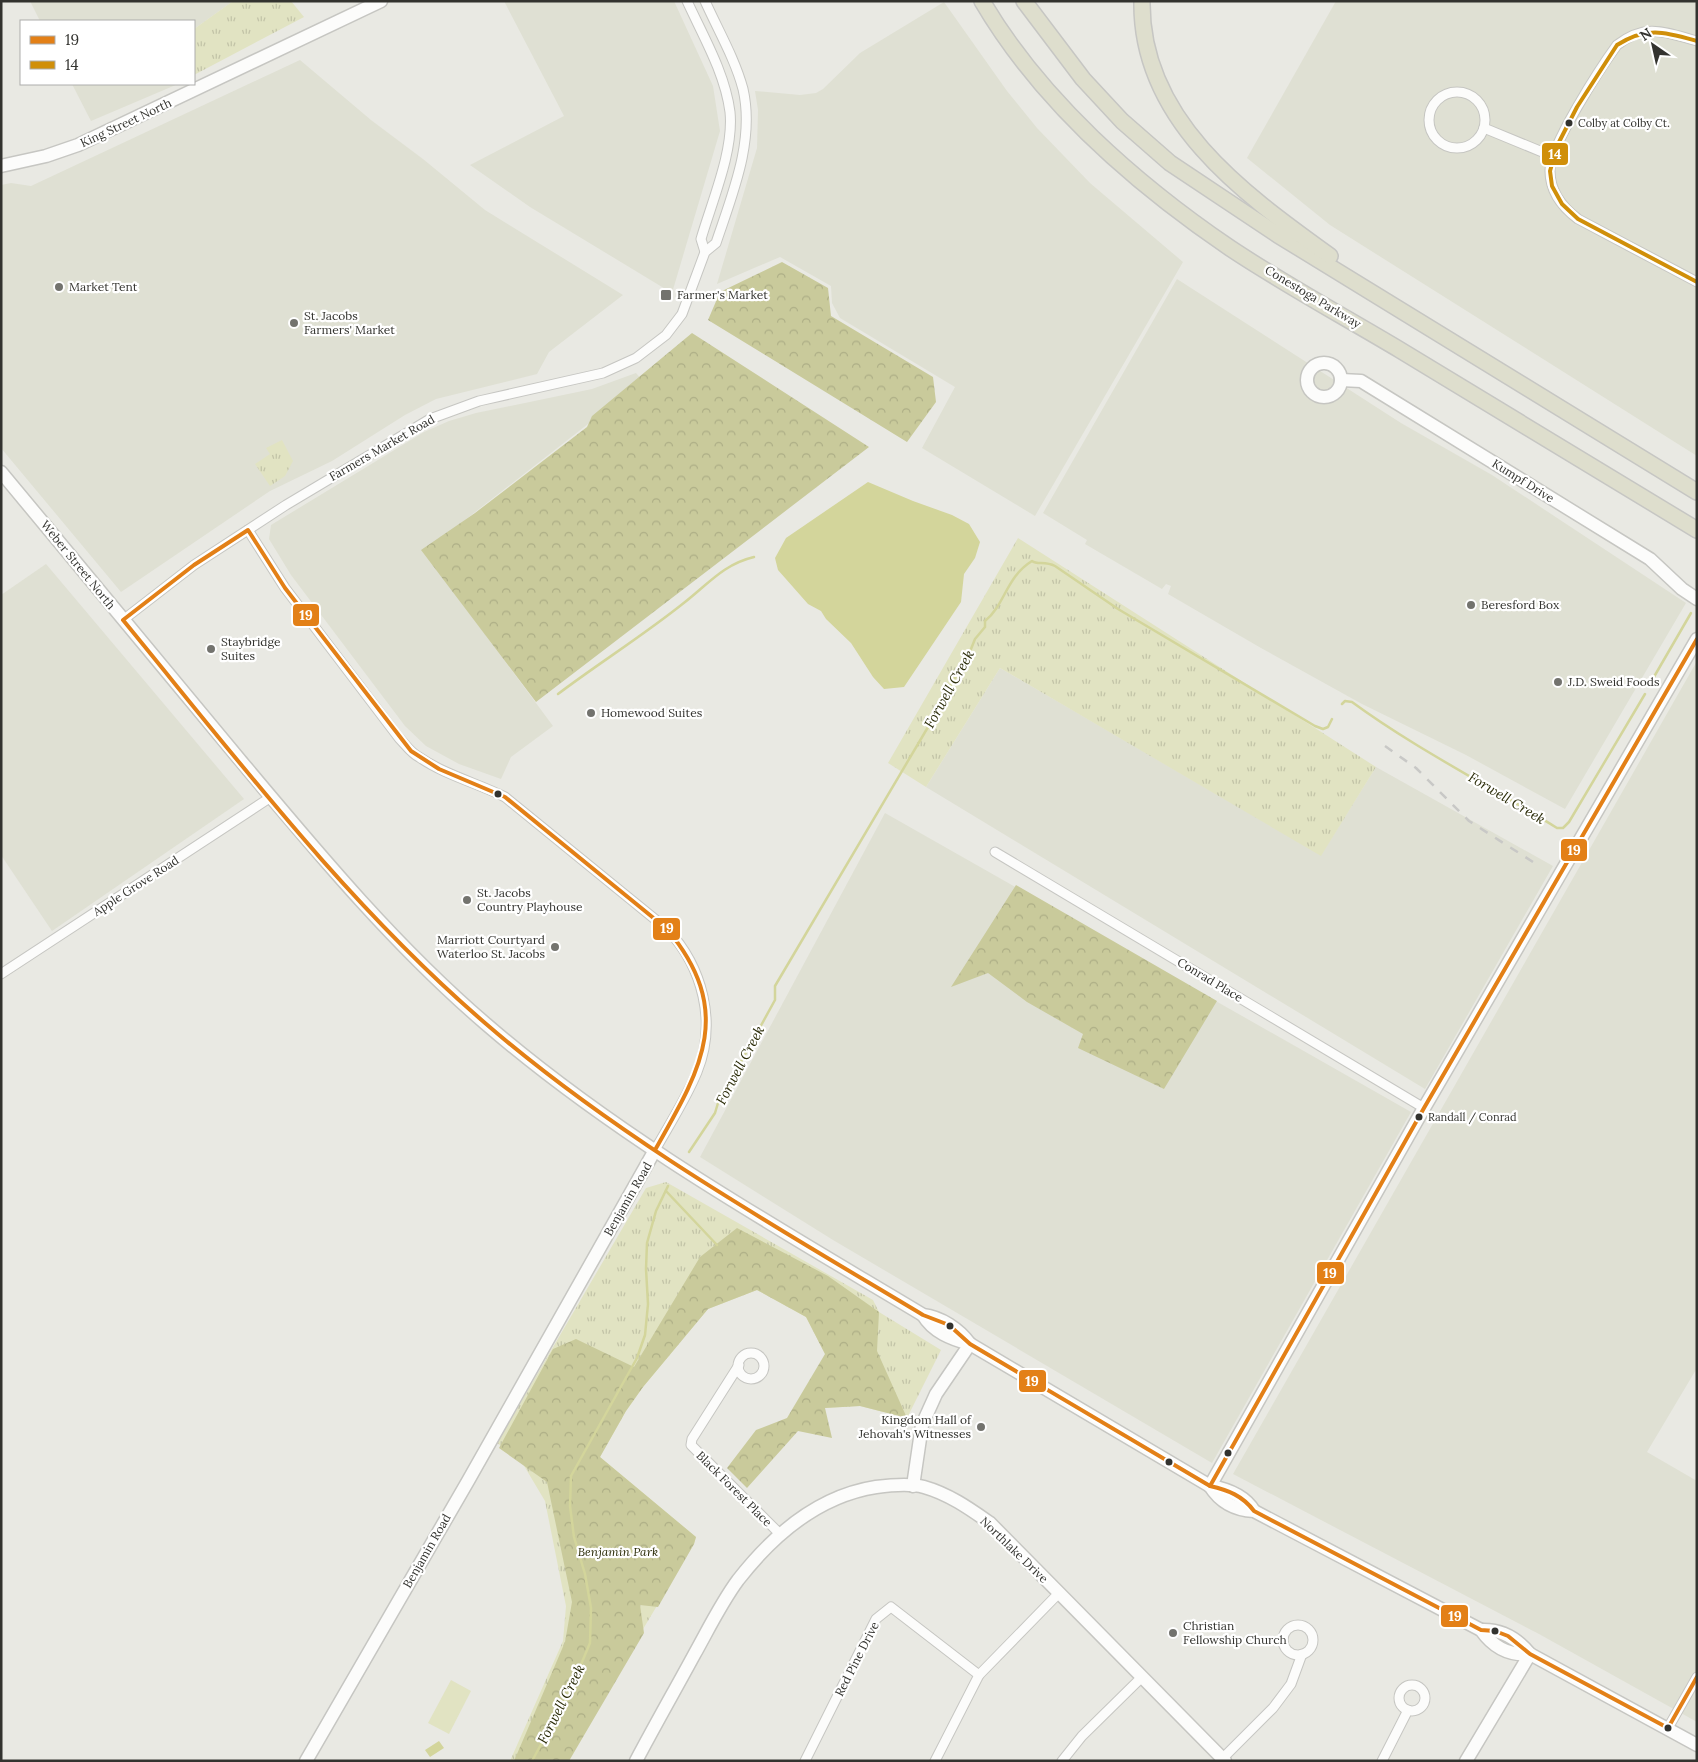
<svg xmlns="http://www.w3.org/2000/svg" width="1698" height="1762" font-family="Lora,serif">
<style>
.built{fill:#dfe0d3}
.grass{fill:url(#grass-tufts)}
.forest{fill:url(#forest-crowns)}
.pitch{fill:#e1e3c2}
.water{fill:#d3d59b}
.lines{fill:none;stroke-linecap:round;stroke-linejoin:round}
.stream{stroke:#d3d59b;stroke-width:2.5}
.street-casing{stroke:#c6c6c2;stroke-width:11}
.secondary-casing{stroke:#c6c6c2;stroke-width:15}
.highway-casing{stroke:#c6c6c3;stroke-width:18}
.street{stroke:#fcfcfb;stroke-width:9}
.secondary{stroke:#fcfcfb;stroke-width:12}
.highway{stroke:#dedecd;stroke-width:15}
.rail{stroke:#c8c8c6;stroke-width:2.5;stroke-dasharray:9 9;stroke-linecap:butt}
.bus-1-casing{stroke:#fff;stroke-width:8}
.bus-2-casing{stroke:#fff;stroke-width:8}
.bus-1{stroke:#e38017;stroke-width:4}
.bus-2{stroke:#d08f09;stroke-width:4}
.bus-dot{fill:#33332f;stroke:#fff;stroke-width:2}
.poi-dot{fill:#73736e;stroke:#fff;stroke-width:2}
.labels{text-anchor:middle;stroke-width:4.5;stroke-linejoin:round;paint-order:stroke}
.bus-label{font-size:11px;fill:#33332f;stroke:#fff;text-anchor:start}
.street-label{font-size:12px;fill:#33332f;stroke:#fff}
.poi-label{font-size:12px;fill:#33332f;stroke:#fff;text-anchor:start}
.park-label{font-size:12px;font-style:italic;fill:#2c2d09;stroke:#fff}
.water-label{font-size:14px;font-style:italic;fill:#2b2c08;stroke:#fff}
.line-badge{stroke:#fff;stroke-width:2}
.badge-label{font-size:14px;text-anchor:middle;font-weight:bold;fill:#fff}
</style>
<defs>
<pattern id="grass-tufts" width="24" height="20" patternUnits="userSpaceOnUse" patternTransform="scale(1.25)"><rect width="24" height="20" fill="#e1e3c2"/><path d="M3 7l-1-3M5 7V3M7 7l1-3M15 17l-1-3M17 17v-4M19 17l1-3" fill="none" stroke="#c2c3a7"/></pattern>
<pattern id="forest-crowns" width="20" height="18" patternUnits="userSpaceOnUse" patternTransform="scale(1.25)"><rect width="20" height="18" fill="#c9ca9b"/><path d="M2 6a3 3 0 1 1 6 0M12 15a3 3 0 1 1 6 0" fill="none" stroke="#adae86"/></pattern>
</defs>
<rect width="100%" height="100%" fill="#e9e9e3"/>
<!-- built -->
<g class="built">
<path d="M30 1H233L194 29V21H40Z"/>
<path d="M504 1H674L713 86 720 131 672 293 530 207 470 165 564 116Z"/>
<path d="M1336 1H1697V456L1330 225 1247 158Z"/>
<path d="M944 2 1007 91 1037 128 1090 183 1183 262 1035 516 922 448 955 387 840 318 832 303 831 286 780 257 717 284 757 148 758 110 755 91 800 95 816 93 823 89 860 53Z"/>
<path d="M300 60 371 120 423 159 485 210 623 295 549 352 537 374 436 399 405 415 332 461 270 491 121 592 1 448V185L11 183 31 186Z"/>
<path d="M72 84H178L91 121Z"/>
<path d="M1177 279 1401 423 1492 475 1686 603 1565 809 1466 755 1362 704 1261 648 1168 594 1171 586 1166 584 1162 589 1085 544 1087 540 1043 513Z"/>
<path d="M636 373 643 381 424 552 553 726 511 757 501 779 459 764 426 746 405 726 291 575 269 539 271 525 424 432 449 421 476 413 592 389Z"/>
<path d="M46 564 244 799 52 931 1 855V595Z"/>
<path d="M1697 661V1368L1647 1452 1697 1481V1722L1539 1634 1233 1474Z"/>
<path d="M1000 668 1321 855 1376 767 1553 866 1425 1089 926 787Z"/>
<path d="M885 813 1411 1112 1212 1463 833 1240 700 1157Z"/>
</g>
<!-- grass -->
<g class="grass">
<path d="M233 1H291L304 17 194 75V29Z"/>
<path d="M282 440 293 461 285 476 270 486 255 464 270 454 266 448Z"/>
<path d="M1018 538 1376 767 1321 856 1000 668 926 787 888 763Z"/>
<path d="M666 1182 873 1300 879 1312 941 1350 907 1418 860 1406 825 1408V1354L806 1317 757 1290 708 1309 643 1387 626 1411 600 1457 696 1537 694 1544 564 1761H510L563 1641 566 1606 545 1501 520 1459 497 1443 646 1188Z"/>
</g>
<!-- forest -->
<g class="forest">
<path d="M782 262 828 288 831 316 933 377 936 402 907 442 708 320 720 292Z"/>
<path d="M692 333 869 447 536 702 421 550 475 513 587 427 592 416Z"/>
<path d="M1016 885 1217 1001 1164 1089 1078 1048 1083 1034 1027 1002 988 973 951 987Z"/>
<path d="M737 1228 828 1276 879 1312 877 1351 907 1418 860 1406 825 1408 832 1438 798 1431 747 1488 727 1468 756 1430 787 1418 825 1354 806 1317 757 1290 708 1309 643 1387 626 1411 600 1457 696 1537 694 1544 658 1607 640 1605 644 1633 569 1761H514L565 1642 572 1602 547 1482 499 1448 553 1349 576 1339 634 1367 700 1257Z"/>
</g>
<!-- pitch -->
<path class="pitch" d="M451 1680 471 1691 449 1734 428 1723Z"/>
<!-- water -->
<g class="water">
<path d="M868 482 913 501 952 515 969 524 980 542 975 558 964 574 961 602 904 687 884 689 873 677 851 643 826 619 821 611 808 604 778 570 775 558 786 538Z"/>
<path d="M439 1741 444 1748 430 1757 425 1750Z"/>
</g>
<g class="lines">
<!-- stream -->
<g class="stream">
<path d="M1651 682 1691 613"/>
<path d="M558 694C599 663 644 635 685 602 708 584 724 564 754 557"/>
<path d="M1342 704 1345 701 1352 702C1416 749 1490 786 1557 828H1563L1569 822 1645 694"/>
<path d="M689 1152 715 1113 721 1093 729 1090 737 1075 735 1069 742 1060 775 1000V986L931 722 942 695 947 693C951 680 962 672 963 659L969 654 975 639 985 627V621C1005 605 1006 577 1032 561 1037 565 1045 561 1055 566L1118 609 1315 726 1323 729 1328 727 1332 719"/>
<path d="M666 1191 717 1245"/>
<path d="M532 1761 569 1693 590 1643 591 1608 585 1574 574 1537 570 1506 571 1476 637 1358 645 1335 648 1304 646 1269 647 1243 656 1211 668 1186"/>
</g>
<defs>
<g id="street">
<path d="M687 1C703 36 725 73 730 112 734 151 712 201 701 239L705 252"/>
<path d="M1697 41C1664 32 1646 23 1617 45 1601 67 1549 147 1550 171 1550 192 1562 207 1578 219L1697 282"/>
<circle cx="1457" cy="120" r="28"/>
<path d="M1484 128 1552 156"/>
<path d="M248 530 285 588 399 738C405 744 411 753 419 757 445 775 477 783 505 797L667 929C703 967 717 1023 697 1072 686 1099 669 1125 655 1150"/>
<path d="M123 620 194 565 286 505 430 419 479 401 603 373 636 358 666 335 682 314 705 252 716 243C732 195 755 141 743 89 735 59 718 30 705 1"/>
<path d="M995 852 1424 1108"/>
<path d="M1 974 271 797"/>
<circle cx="751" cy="1366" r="13"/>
<path d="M739 1365 692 1439 691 1445 781 1535"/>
<circle cx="1298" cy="1640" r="15"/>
<circle cx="1412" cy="1698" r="13"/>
<path d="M1668 1728 1697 1677"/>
<path d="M805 1761 876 1619 891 1607 979 1675"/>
<path d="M935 1761 979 1675 1059 1593"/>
<path d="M1062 1761 1082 1736 1142 1677"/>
<path d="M1220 1761 1273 1708 1291 1684 1302 1654"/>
<path d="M1382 1761 1408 1710"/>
</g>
<g id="secondary">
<path d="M1 166 46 156 78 145 381 1"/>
<circle cx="1324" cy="380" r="17"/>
<path d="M1341 380 1361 381 1650 559 1682 589 1697 599"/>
<path d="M1 472C80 568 160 664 240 760 317 852 394 945 486 1024 618 1138 773 1225 923 1315 941 1317 959 1329 970 1344"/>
<path d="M923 1315C933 1332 951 1339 970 1344L1210 1486C1227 1489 1245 1496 1254 1511"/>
<path d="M913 1486 922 1425 936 1394 970 1344"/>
<path d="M1210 1486 1424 1108 1697 639"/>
<path d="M1210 1486C1220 1502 1235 1510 1254 1511L1481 1630C1493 1647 1509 1656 1530 1654"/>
<path d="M1481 1630C1501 1629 1517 1638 1530 1654L1697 1745"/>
<path d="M306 1761 468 1481 655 1150"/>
<path d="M636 1761C655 1725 675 1690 694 1655 708 1630 721 1603 738 1580 773 1535 818 1496 876 1487 891 1485 909 1483 924 1487 949 1494 970 1509 990 1523L1225 1761"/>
<path d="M1466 1761 1530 1654"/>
</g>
<g id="highway">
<path d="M982 1C1040 100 1136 184 1230 248 1284 284 1343 316 1400 350 1499 409 1598 469 1697 530"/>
<path d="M1024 1 1083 79 1122 121 1170 163 1278 235 1697 492"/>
<path d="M1142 1C1140 120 1244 194 1330 256"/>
</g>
</defs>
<!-- street casing -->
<use href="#street" class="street-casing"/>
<!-- secondary casing -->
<use href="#secondary" class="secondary-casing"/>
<!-- highway casing -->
<use href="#highway" class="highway-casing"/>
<!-- street -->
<use href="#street" class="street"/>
<!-- secondary -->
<use href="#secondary" class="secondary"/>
<!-- highway -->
<use href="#highway" class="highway"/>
<!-- rail -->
<path class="rail" d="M1385 746 1416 768 1469 821 1533 862"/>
<defs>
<g id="bus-1">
<path d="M655 1150C701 1069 736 1012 667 929L505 797 439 769 411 751 285 588 248 530 194 565 123 620C237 759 348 905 485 1023 618 1138 773 1225 923 1315L949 1325 970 1344 1210 1486C1228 1490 1243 1496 1254 1511L1481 1630 1495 1631 1508 1636 1530 1654 1668 1728"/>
<path d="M1210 1486 1424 1108 1697 639"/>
<path d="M1668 1728 1697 1677"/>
</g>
<path id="bus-2" d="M1697 41C1665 32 1647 26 1617 45L1577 107 1558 144 1550 171 1552 186 1562 204 1578 219 1697 282"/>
</defs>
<!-- bus-1 casing -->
<use href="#bus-1" class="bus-1-casing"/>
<!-- bus-2 casing -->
<use href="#bus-2" class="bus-2-casing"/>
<!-- bus-1 -->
<use href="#bus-1" class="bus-1"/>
<!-- bus-2 -->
<use href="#bus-2" class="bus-2"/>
</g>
<!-- markers -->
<g class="bus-dot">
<circle cx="1569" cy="123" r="4.5"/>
<circle cx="498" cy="794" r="4.5"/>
<circle cx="1419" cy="1117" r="4.5"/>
<circle cx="950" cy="1326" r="4.5"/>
<circle cx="1228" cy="1453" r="4.5"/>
<circle cx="1169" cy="1462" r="4.5"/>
<circle cx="1495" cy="1631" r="4.5"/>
<circle cx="1668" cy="1728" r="4.5"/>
</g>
<g class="poi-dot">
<circle cx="59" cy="287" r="5"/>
<rect x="660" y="289" width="12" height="12" rx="2.5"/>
<circle cx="294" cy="323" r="5"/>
<circle cx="1471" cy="605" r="5"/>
<circle cx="211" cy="649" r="5"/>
<circle cx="1558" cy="682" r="5"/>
<circle cx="591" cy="713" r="5"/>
<circle cx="467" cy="900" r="5"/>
<circle cx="555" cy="947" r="5"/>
<circle cx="981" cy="1427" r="5"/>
<circle cx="1173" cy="1633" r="5"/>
</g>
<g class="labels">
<!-- bus labels -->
<g class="bus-label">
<text x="1578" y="127">Colby at Colby Ct.</text>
<text x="1428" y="1121">Randall / Conrad</text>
</g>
<!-- street labels -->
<g class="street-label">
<text transform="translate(126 123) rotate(-25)" y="4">King Street North</text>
<text transform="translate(1313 297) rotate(31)" y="4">Conestoga Parkway</text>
<text transform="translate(382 448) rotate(-30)" y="4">Farmers Market Road</text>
<text transform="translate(1523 481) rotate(32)" y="4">Kumpf Drive</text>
<text transform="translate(78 565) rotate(51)" y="4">Weber Street North</text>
<text transform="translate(136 886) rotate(-33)" y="4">Apple Grove Road</text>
<text transform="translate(1210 980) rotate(31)" y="4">Conrad Place</text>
<text transform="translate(628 1199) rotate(-60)" y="4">Benjamin Road</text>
<text transform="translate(734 1489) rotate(45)" y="4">Black Forest Place</text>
<text transform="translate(1014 1550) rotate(44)" y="4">Northlake Drive</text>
<text transform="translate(427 1551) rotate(-60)" y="4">Benjamin Road</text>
<text transform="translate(857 1659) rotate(-63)" y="4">Red Pine Drive</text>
</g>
<!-- poi labels -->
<g class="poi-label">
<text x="69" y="291">Market Tent</text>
<text x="677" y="299">Farmer's Market</text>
<text x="304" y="320">St. Jacobs<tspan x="304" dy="14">Farmers' Market</tspan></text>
<text x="1481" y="609">Beresford Box</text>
<text x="221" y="646">Staybridge<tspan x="221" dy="14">Suites</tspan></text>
<text x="1568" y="686">J.D. Sweid Foods</text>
<text x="601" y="717">Homewood Suites</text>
<text x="477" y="897">St. Jacobs<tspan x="477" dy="14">Country Playhouse</tspan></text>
<text x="545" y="944" text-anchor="end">Marriott Courtyard<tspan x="545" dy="14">Waterloo St. Jacobs</tspan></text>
<text x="971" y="1424" text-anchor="end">Kingdom Hall of<tspan x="971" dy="14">Jehovah's Witnesses</tspan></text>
<text x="1183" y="1630">Christian<tspan x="1183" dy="14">Fellowship Church</tspan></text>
</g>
<!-- park labels -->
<g class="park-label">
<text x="618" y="1556">Benjamin Park</text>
</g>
<!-- water labels -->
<g class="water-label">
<text transform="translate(949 689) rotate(-61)" y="5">Forwell Creek</text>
<text transform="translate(1507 798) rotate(31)" y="5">Forwell Creek</text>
<text transform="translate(740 1065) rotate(-62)" y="5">Forwell Creek</text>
<text transform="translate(561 1704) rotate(-63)" y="5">Forwell Creek</text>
</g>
</g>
<g class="line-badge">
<rect x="1541" y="142" width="28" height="24" rx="5" fill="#d08f09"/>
<rect x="292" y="603" width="28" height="24" rx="5" fill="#e38017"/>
<rect x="1560" y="838" width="28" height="24" rx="5" fill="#e38017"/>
<rect x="652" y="917" width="29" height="24" rx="5" fill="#e38017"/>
<rect x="1316" y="1261" width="29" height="24" rx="5" fill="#e38017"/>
<rect x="1018" y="1369" width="29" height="24" rx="5" fill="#e38017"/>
<rect x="1440" y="1604" width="29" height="24" rx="5" fill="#e38017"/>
</g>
<g class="badge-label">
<text x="1555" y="159">14</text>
<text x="306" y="620">19</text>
<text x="1574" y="855">19</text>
<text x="667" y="933">19</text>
<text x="1330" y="1278">19</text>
<text x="1032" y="1386">19</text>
<text x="1455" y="1621">19</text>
</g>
<!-- border -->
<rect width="1698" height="1762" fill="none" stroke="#33332f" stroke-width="5"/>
<!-- legend -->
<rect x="20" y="20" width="175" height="65" fill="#ffffff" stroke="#adadac"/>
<rect x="30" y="36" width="25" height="8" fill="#e38017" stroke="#adadac"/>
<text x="65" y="45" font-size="15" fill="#33332f">19</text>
<rect x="30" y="61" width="25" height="8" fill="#d08f09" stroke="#adadac"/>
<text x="65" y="70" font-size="15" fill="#33332f">14</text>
<!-- north arrow -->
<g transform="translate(1653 45) rotate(326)" stroke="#ffffff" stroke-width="4" paint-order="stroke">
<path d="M0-4L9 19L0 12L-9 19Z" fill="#33332f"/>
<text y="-8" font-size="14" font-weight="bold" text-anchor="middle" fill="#33332f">N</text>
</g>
</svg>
